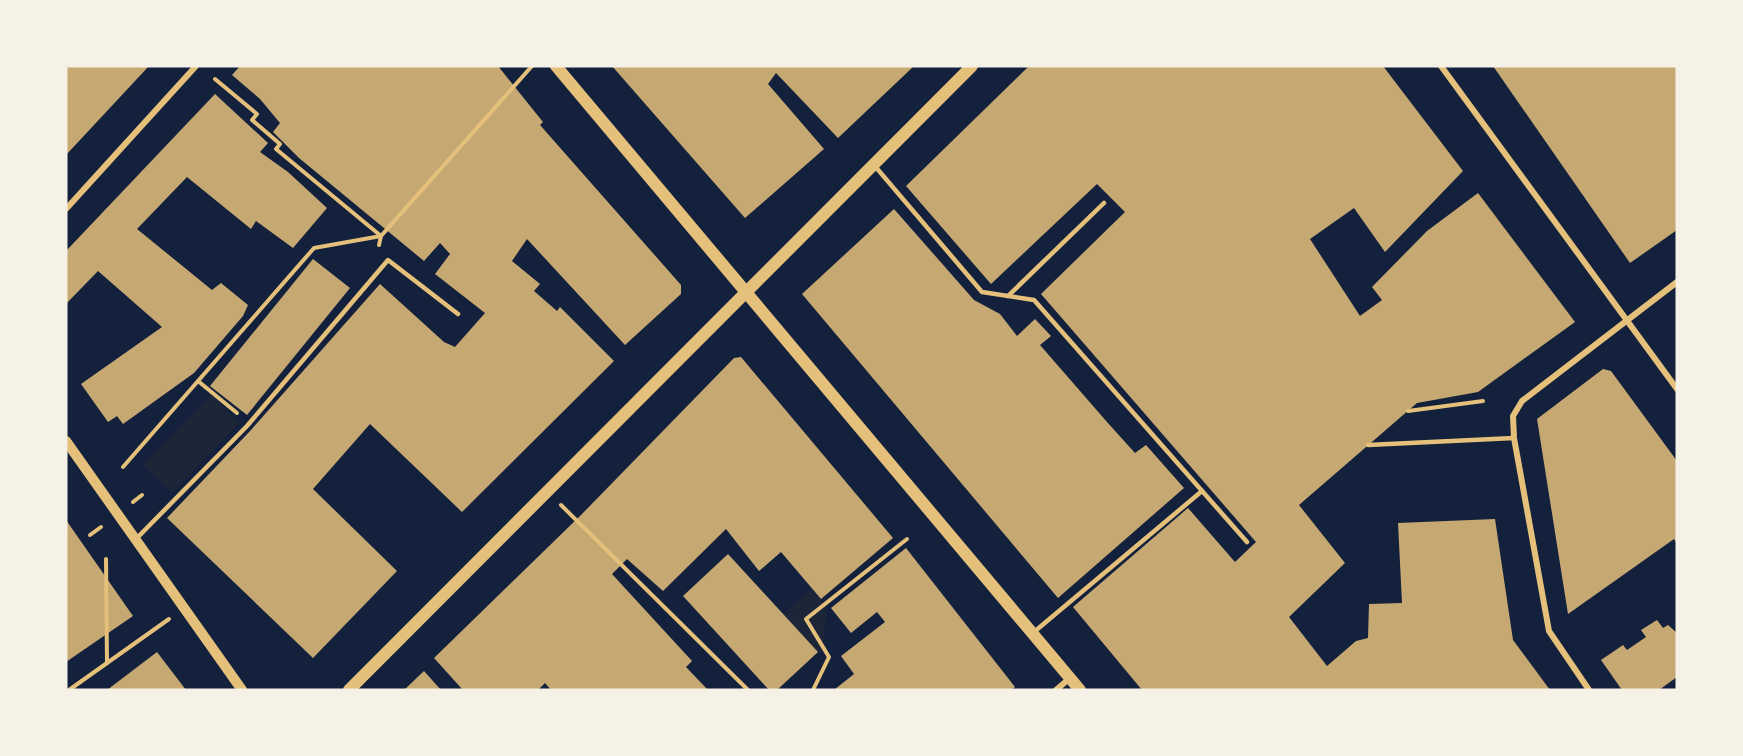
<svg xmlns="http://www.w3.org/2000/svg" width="1743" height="756" font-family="Cabin,sans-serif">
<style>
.green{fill:#1d2539}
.building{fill:#c6a872}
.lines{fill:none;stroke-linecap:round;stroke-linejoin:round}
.path{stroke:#e5c07b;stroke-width:4}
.service{stroke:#e5c07b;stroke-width:4.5}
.minor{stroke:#e5c07b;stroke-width:6}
.tertiary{stroke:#e5c07b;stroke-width:10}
.secondary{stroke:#e5c07b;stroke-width:12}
</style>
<rect width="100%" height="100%" fill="#14213d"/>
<!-- green -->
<g class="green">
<path d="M211 395 239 423 172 493 143 465Z"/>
<path d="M812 588 827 608 822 652H818L783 614Z"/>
</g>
<!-- building -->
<g class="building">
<path d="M66 66H149L66 155Z"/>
<path d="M240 66H498L543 122 540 125 681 285V294L625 345 527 239 512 261 540 284 534 291 557 311 560 307 614 361 462 512 370 424 313 489 397 571 313 658 167 518 251 430 380 284 444 342 455 347 485 313 435 274 450 254 440 243 424 261 299 158 273 132 280 123 260 99 232 75Z"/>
<path d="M612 66H914L838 138 776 73 768 84 824 149 745 218Z"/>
<path d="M1029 66H1383L1463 171 1385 252 1354 208 1310 239 1360 316 1382 300 1372 287 1427 231 1478 193 1575 322 1478 392 1417 403 1299 505 1345 563 1289 617 1327 666 1356 641 1368 638 1369 604 1402 603 1398 523 1495 519 1513 640 1550 690H1142L1073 607 1188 508 1235 562 1256 542 1041 294 1125 212 1097 184 991 284 906 186Z"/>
<path d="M1493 66H1677V230L1630 263Z"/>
<path d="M215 94 268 143 260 152 288 172 327 208 293 248 256 221 251 229 187 177 137 229 212 290 221 283 248 305 243 316 194 373 123 424 117 416 108 422 81 384 162 327 98 271 66 304V251Z"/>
<path d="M894 209 974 300 1000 314 1017 336 1035 319 1051 336 1040 345 1107 422 1135 453 1146 445 1184 488 1058 598 802 294Z"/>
<path d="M313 259 350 288 247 415 210 386Z"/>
<path d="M741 357 893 538 821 599 781 552 759 571 726 529 663 591 627 559 612 574 692 661 686 667 708 690H551L545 683 538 690 462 689 434 658 582 514 734 358Z"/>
<path d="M1603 369 1611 371 1677 461V544L1674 539 1568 614 1537 419Z"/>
<path d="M66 520 133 616 66 662Z"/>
<path d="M906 548 1015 687 1011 690H834L854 674 841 656 885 622 877 612 851 633 831 608Z"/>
<path d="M728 554 818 652 777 690H769L683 596Z"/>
<path d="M1657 620 1663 628 1668 625 1677 633V677L1659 690H1622L1601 660 1623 645 1627 650 1646 637 1641 630Z"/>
<path d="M157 652 186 690H107Z"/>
<path d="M424 671 441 690H404Z"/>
</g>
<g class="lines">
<!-- path -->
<g class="path">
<path d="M215 79 257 114 252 120 280 144 276 149 381 236 379 245"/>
<path d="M198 381 237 413"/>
<path d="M1408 411 1483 401"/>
<path d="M123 467 314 248 381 236 532 66"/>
<path d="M133 502 142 495"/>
<path d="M561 505 748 690"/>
<path d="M90 535 101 527"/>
<path d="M106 559 107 663"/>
<path d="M69 690 169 619"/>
<path d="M813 690 829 657 806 619 907 539"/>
</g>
<!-- service -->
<g class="service">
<path d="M874 165 982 292 1034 300 1247 542"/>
<path d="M1008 296 1104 203"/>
<path d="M1368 445 1514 438"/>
<path d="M137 538 247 426 388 260 458 314"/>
<path d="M1034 632 1202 491"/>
</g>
<!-- minor -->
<g class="minor">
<path d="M1441 66 1677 389"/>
<path d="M66 209 196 66"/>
<path d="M1056 690 1070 678"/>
<path d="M1589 690 1549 631 1514 438 1513 416 1522 401 1677 282"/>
</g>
<!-- tertiary -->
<path class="tertiary" d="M66 441 242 690"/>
<!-- secondary -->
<g class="secondary">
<path d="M556 66 1080 690"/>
<path d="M349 690 972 66"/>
</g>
</g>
<!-- border -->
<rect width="1743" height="756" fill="none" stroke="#f6f1e7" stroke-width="135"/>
</svg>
